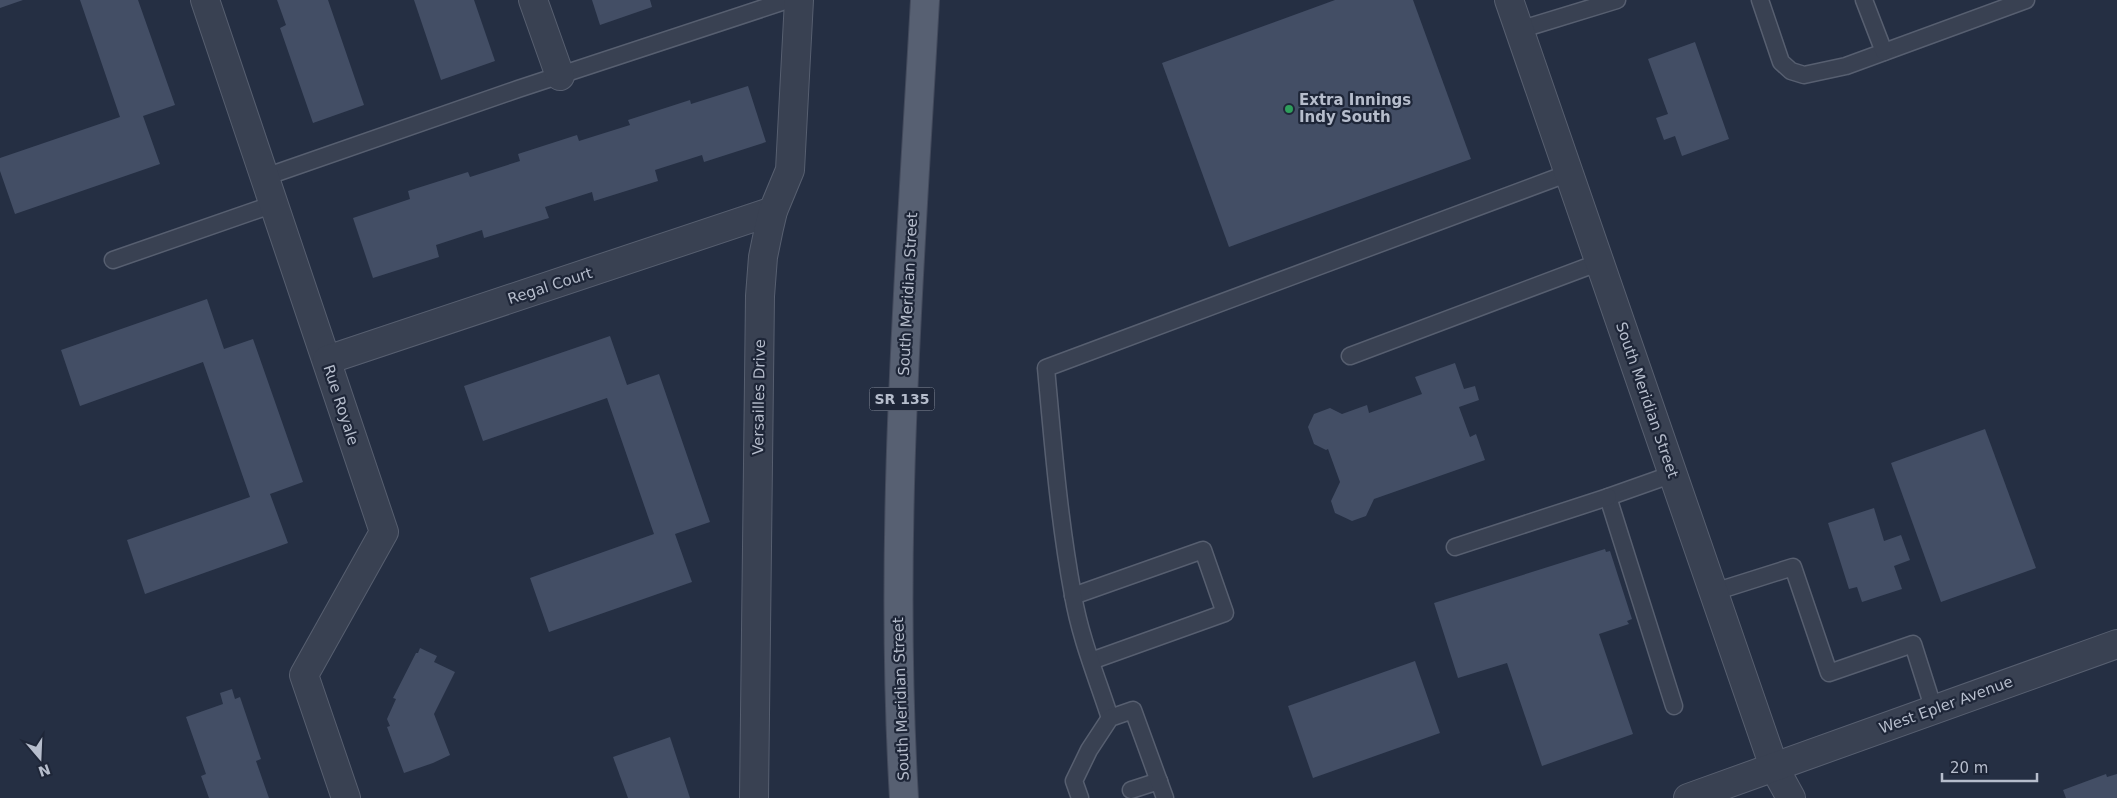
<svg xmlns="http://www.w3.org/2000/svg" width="2117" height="798" font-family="'DejaVu Sans',sans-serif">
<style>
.building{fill:#434e65}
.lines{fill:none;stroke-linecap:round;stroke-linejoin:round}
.service-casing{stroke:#575f70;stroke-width:19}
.minor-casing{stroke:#575f70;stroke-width:30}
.tertiary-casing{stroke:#575f70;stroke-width:30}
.primary-casing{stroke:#434a5c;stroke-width:30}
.service{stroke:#394152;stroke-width:16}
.minor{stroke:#394152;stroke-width:28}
.tertiary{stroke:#394152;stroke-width:28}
.primary{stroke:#576072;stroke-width:28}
.leisure-dot{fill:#2e9e5b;stroke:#1e2638;stroke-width:2}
.labels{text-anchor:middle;stroke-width:4.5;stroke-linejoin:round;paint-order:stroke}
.shield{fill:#1e2638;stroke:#8890a0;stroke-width:1}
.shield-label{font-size:14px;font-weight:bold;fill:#b6bdcc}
.poi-label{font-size:15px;font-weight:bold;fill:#b6bdcc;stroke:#1e2638;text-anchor:start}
.street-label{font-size:15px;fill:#b6bdcc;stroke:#1e2638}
</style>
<rect width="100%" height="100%" fill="#252f43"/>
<!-- building -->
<g class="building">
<path d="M0 0H23L0 8Z"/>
<path d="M80 0H138L175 105 143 116 160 164 15 214 0 171V158L120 117Z"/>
<path d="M277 0H328L364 105 313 123 280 28 286 25Z"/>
<path d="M414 0H474L495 61 441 80Z"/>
<path d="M592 0H650L652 7 600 25Z"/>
<path d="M1335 0H1413L1471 159 1229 247 1162 63Z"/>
<path d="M1695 42 1729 139 1682 156 1675 136 1664 140 1656 118 1668 114 1648 59Z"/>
<path d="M748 86 766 142 704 162 702 155 655 170 658 181 594 201 592 192 545 207 549 218 484 238 482 230 436 245 439 257 373 278 353 218 410 199 408 191 468 172 470 177 520 161 518 154 577 135 579 141 630 125 628 120 690 100 691 104Z"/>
<path d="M207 299 224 349 253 339 303 482 270 494 288 543 145 594 127 540 250 497 203 362 80 406 61 350Z"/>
<path d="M610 336 627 385 659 374 710 522 675 534 692 582 549 632 530 578 654 534 607 398 483 441 464 386Z"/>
<path d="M1455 363 1464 389 1475 386 1479 400 1459 407 1470 437 1476 434 1485 460 1374 499 1366 516 1352 521 1335 513 1331 501 1340 482 1328 449 1326 450 1314 444 1308 427 1314 414 1330 408 1342 414 1367 405 1369 413 1422 394 1415 377Z"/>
<path d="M1985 429 2036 568 1941 602 1891 463Z"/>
<path d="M1874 508 1884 541 1901 535 1910 560 1894 566 1902 589 1862 602 1857 587 1849 589 1828 523Z"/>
<path d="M1605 549 1606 552 1610 551 1632 619 1627 621 1629 624 1599 634 1633 734 1542 766 1507 663 1458 678 1434 603Z"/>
<path d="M420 648 437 656 434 662 455 672 434 714 450 755 433 763 404 773 387 727 390 726 387 719 396 699 393 698 416 653H418Z"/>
<path d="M1415 661 1440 733 1313 778 1288 706Z"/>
<path d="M232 689 235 699 240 697 261 759 256 761 269 798H209L201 776 206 774 186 717 223 704 220 693Z"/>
<path d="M670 737 690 798H628L613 757Z"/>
<path d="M2106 774 2107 777 2117 774V798H2066L2063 790Z"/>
</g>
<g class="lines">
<defs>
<g id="service">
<path d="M1760 0 1781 62 1791 71 1804 75 1846 66 2026 0"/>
<path d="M1864 0 1884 52"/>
<path d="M1519 30 1617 0"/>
<path d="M265 177 518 89 788 0"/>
<path d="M113 260 274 204"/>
<path d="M1350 356 1600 262"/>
<path d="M1673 474 1608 497 1674 706"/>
<path d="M1455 547 1608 497"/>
<path d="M1714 592 1793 567 1829 673 1913 644 1934 710"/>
<path d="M1073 596 1203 550 1225 613 1091 661"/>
<path d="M1110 718C1097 678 1080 637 1073 595 1059 520 1053 444 1046 368L1569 173"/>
<path d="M1131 790 1159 781"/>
<path d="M1080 798 1074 781 1089 750 1110 718 1133 710 1165 798"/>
</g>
<g id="minor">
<path d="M205 0 384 532 304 675 346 798"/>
<path d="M533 0 560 76"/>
<path d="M1509 0 1774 767 1791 798"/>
<path d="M327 360 773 211"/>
<path d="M754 798 760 296 763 257 769 228 773 211 790 170 799 0"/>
</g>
<path id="tertiary" d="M1688 798 2117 644"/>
<path id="primary" d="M904 798C888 532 910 266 925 0"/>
</defs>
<!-- service casing -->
<use href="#service" class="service-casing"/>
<!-- minor casing -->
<use href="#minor" class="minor-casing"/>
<!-- tertiary casing -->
<use href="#tertiary" class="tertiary-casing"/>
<!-- primary casing -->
<use href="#primary" class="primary-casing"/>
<!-- service -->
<use href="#service" class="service"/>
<!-- minor -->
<use href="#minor" class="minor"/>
<!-- tertiary -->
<use href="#tertiary" class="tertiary"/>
<!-- primary -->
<use href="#primary" class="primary"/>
</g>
<!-- markers -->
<circle class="leisure-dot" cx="1289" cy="109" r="5"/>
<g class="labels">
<!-- shield labels -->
<rect class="shield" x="869.5" y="387.5" width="65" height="23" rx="4"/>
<g class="shield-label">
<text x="902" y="404">SR 135</text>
</g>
<!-- poi labels -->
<g class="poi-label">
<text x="1299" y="105">Extra Innings<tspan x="1299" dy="17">Indy South</tspan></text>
</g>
<!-- street labels -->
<g class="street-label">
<text transform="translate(550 286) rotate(-18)" y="5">Regal Court</text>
<text transform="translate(908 294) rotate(-87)" y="5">South Meridian Street</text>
<text transform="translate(759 397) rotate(-89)" y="5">Versailles Drive</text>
<text transform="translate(1647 400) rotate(71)" y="5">South Meridian Street</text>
<text transform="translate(341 405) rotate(72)" y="5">Rue Royale</text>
<text transform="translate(901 699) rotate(-92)" y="5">South Meridian Street</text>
<text transform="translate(1946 705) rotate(-20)" y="5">West Epler Avenue</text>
</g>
</g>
<!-- north arrow -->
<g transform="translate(40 758) rotate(161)" stroke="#1e2638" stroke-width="4" paint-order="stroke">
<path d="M0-4L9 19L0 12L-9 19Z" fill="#b6bdcc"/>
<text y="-8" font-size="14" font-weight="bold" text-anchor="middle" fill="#b6bdcc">N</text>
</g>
<!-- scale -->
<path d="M1942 773v8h95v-8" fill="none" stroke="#b6bdcc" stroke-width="2.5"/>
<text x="1950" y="773" font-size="15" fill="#b6bdcc" stroke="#1e2638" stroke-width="4" paint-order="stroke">20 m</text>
</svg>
